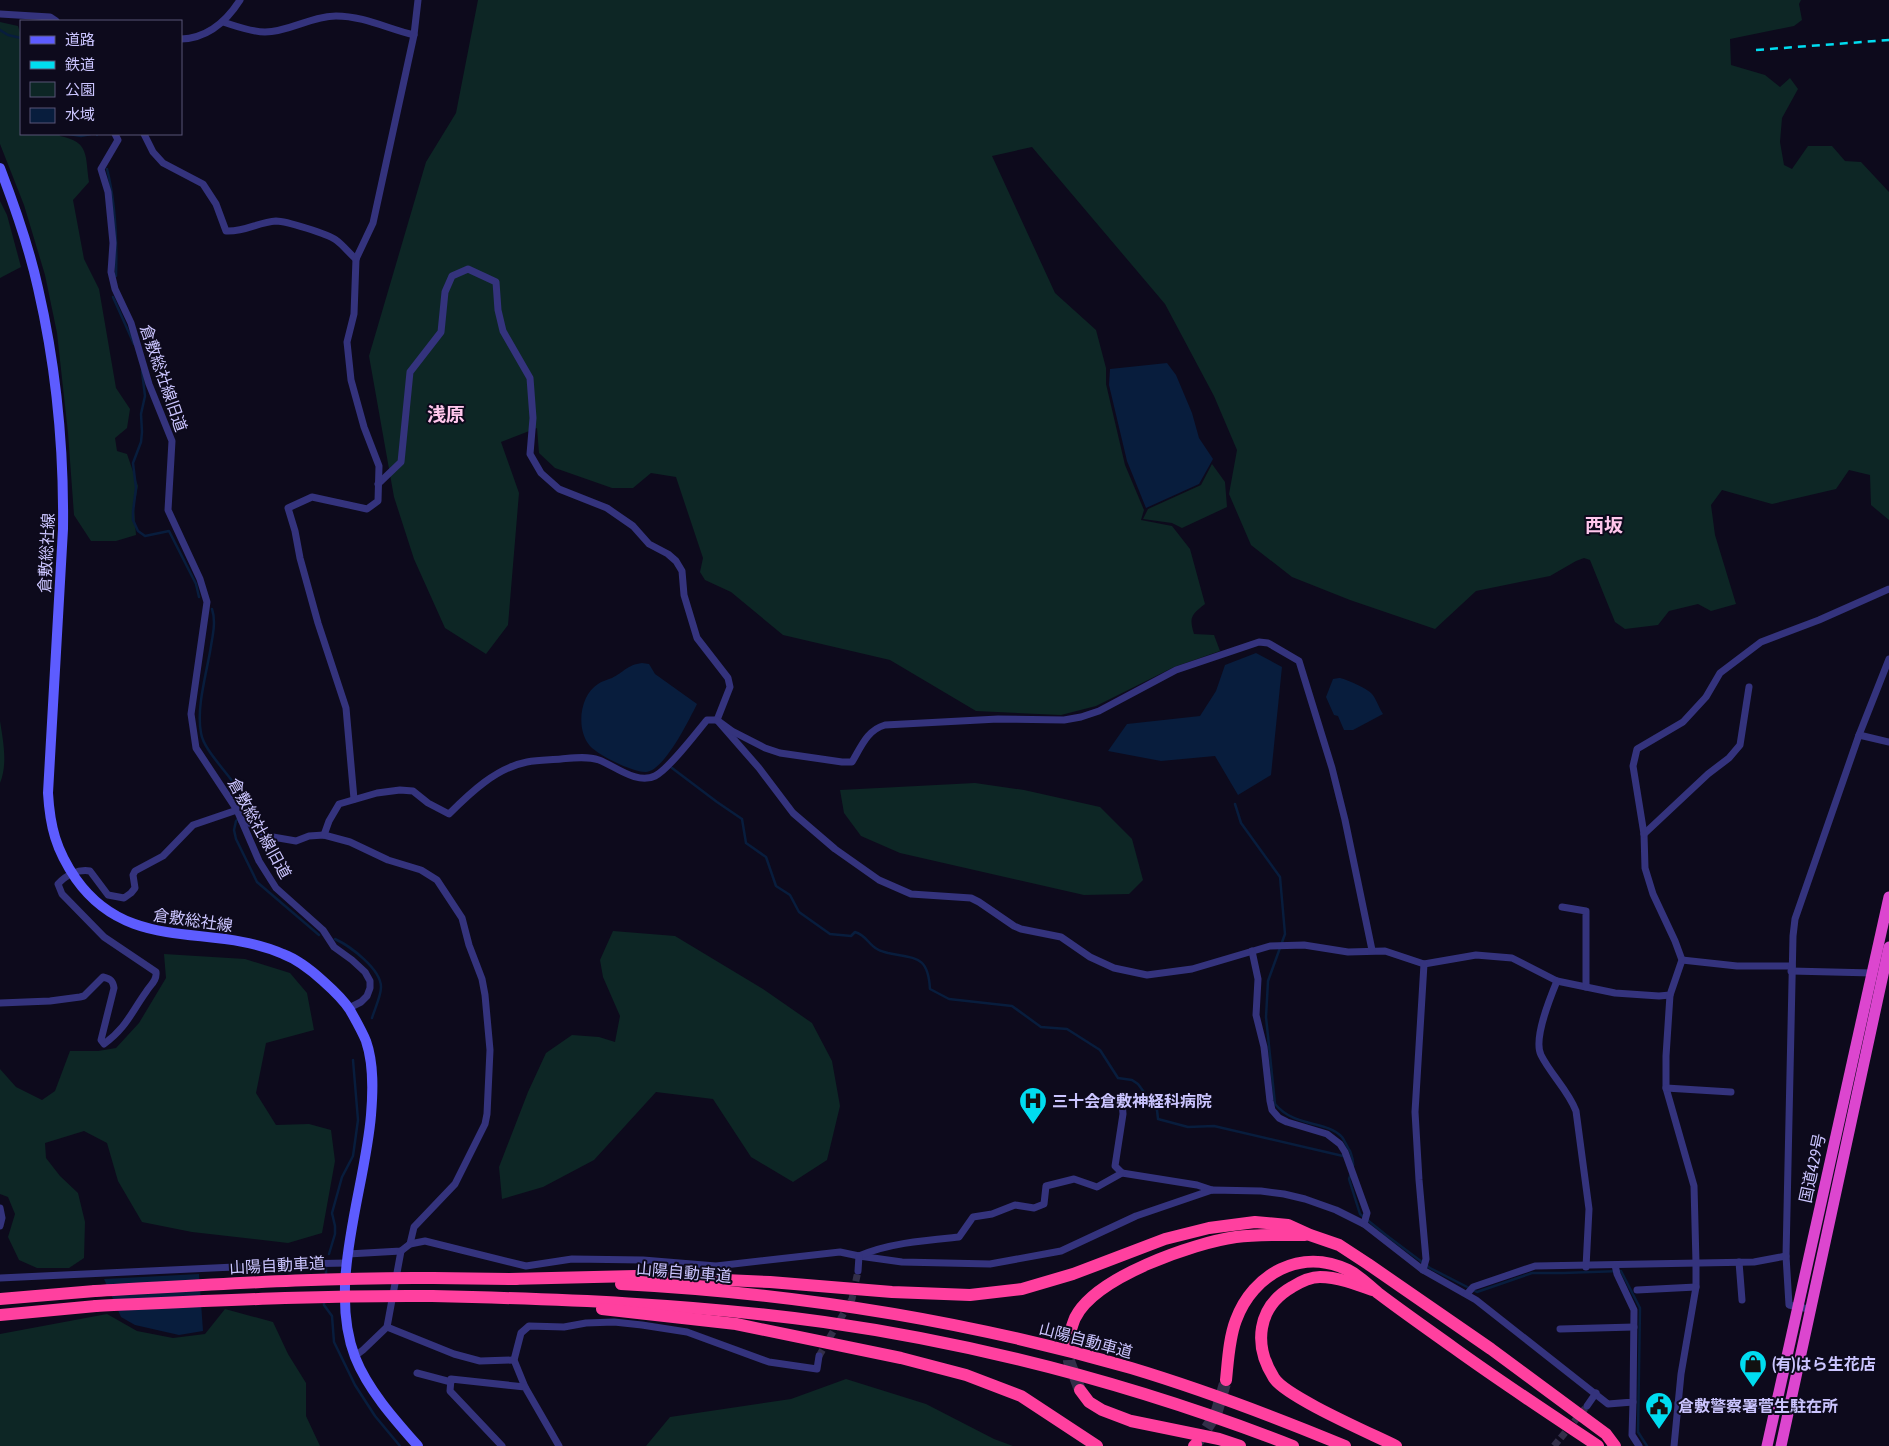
<svg xmlns="http://www.w3.org/2000/svg" width="1889" height="1446" font-family="'Asap Condensed','Noto Sans JP',sans-serif">
<style>
.green{fill:#0d2625}
.water{fill:#081d3d}
.lines{fill:none;stroke-linecap:round;stroke-linejoin:round}
.stream{stroke:#081d3d;stroke-width:2.5}
.minor-tunnel{stroke:#332f49;stroke-width:7;stroke-dasharray:7 3.5;stroke-linecap:butt}
.motorway-tunnel{stroke:#332f49;stroke-width:12;stroke-dasharray:12 6;stroke-linecap:butt}
.minor{stroke:#34337d;stroke-width:7}
.secondary{stroke:#5d5cff;stroke-width:10}
.trunk{stroke:#dc46cf;stroke-width:11}
.motorway{stroke:#ff409f;stroke-width:12}
.rail{stroke:#00ddf0;stroke-width:2.5;stroke-dasharray:8 6;stroke-linecap:butt}
.motorway-bridge{stroke:#ff409f;stroke-width:12}
.labels{text-anchor:middle;stroke-width:4;stroke-linejoin:round;paint-order:stroke}
.street-label{font-size:16px;fill:#cbc5ff;stroke:#0d0a1c}
.poi-label{font-size:16px;font-weight:bold;fill:#cbc5ff;stroke:#0d0a1c;text-anchor:start}
.quarter-label{font-size:19px;font-weight:bold;fill:#ffc7ec;stroke:#0d0a1c}
</style>
<rect width="100%" height="100%" fill="#0d0a1c"/>
<!-- green -->
<g class="green">
<path d="M478 0H1801L1799 4 1802 20 1794 26 1730 39 1731 65 1765 75 1780 87 1790 78 1798 89 1782 118 1780 142 1784 165 1792 169 1808 146H1832L1845 161 1861 162 1889 192V520L1871 505 1870 475 1849 470 1836 489 1772 504 1722 490 1711 505 1715 535 1736 604 1711 611 1698 604 1669 611 1658 625 1625 629 1615 622 1590 560 1584 558 1576 561 1550 576 1476 591 1435 629 1350 600 1292 577 1251 545 1229 494 1237 450 1214 396 1165 304 1032 147 992 156 1055 293 1096 330 1106 368V384L1125 465 1144 510 1141 520 1172 526 1190 549 1205 604C1191 615 1189 617 1194 634L1214 635 1220 651 1174 667 1096 706 1061 715 976 711 890 660 783 635 731 592 705 580 700 572 703 558 676 477 651 473 633 488H612L555 468 539 453 537 428 501 442 519 493 508 625 486 654 445 628 414 559 394 497 369 356 426 162 456 113Z"/>
<path d="M0 22 18 26 21 36V134H59L60 136C90 142 85 156 89 182L73 200 84 259 99 289 116 388 130 409 127 428 115 438 117 451 127 454 138 486 134 507 136 535 116 541H91L74 515 68 433 57 333 45 275 24 205 0 144Z"/>
<path d="M0 201 7 215 21 267 0 278Z"/>
<path d="M1212 464 1225 482 1227 507 1182 528 1172 523 1143 519 1148 509 1201 485Z"/>
<path d="M0 721C3 740 8 764 0 783Z"/>
<path d="M975 783 1024 790 1100 807 1132 839 1143 880 1129 894 1084 895 900 853 861 836 844 813 840 790Z"/>
<path d="M613 931 675 936 763 989 812 1023 832 1061 840 1106 827 1160 793 1182 751 1157 713 1099 656 1092 594 1160 543 1187 502 1199 499 1167 528 1092 546 1053 572 1035 599 1037 615 1042 620 1016 603 977 600 960Z"/>
<path d="M164 954 245 959 290 973 307 993 314 1030 266 1043 256 1093 276 1125 309 1124 331 1130 335 1161 322 1233 288 1243 192 1232 142 1222 118 1181 107 1143 84 1131 45 1143 46 1158 60 1176 78 1193 85 1222 84 1258 69 1268H37L19 1260 8 1237 15 1214 8 1197 0 1194V1069L16 1087 42 1100 55 1091 70 1051H98L116 1048 139 1023 166 978Z"/>
<path d="M225 1309 273 1322 288 1354 306 1383V1416L320 1446H0V1334L107 1314 137 1331 173 1338 205 1334Z"/>
<path d="M846 1379 926 1404 994 1439 1013 1446H646L670 1417 791 1399Z"/>
</g>
<!-- water -->
<g class="water">
<path d="M1167 363 1176 375 1192 413 1199 438 1213 459 1199 484 1146 508 1127 461 1109 385 1110 369Z"/>
<path d="M1256 653 1282 667 1271 775 1238 795 1215 756 1161 761 1108 751 1127 724 1200 716 1216 691 1225 665Z"/>
<path d="M642 663 649 664 655 674 697 704C688 722 671 756 655 768 653 770 648 772 645 772 632 772 598 755 590 746 576 730 579 696 598 684 602 681 607 680 612 678 624 672 627 665 642 663Z"/>
<path d="M1339 678C1344 678 1368 689 1371 693 1376 698 1379 708 1383 714L1353 730H1344L1338 716 1334 715 1326 697 1333 679Z"/>
<path d="M199 1274 203 1331 179 1335 135 1325 121 1317 104 1279Z"/>
</g>
<g class="lines">
<!-- stream -->
<g class="stream">
<path d="M0 30 8 35 21 38"/>
<path d="M69 134 81 136 91 134"/>
<path d="M97 134V135"/>
<path d="M107 169C116 204 117 240 116 276"/>
<path d="M113 297 134 344"/>
<path d="M142 371 145 396 141 414 142 432 141 442 133 463 136 488 133 512V520L138 531 145 536 169 531 196 584 199 597"/>
<path d="M212 609C216 621 213 634 211 646 207 672 196 707 201 733 205 758 250 789 244 812L236 821 234 830 236 839 257 882 319 935"/>
<path d="M672 768 717 802 742 819 746 843 766 857 776 886 790 895 799 912 830 934 851 936 855 932C866 935 868 944 877 949 880 951 885 952 888 953 916 959 928 955 930 989L949 999 1012 1006 1041 1027 1067 1029 1100 1050 1118 1078 1132 1080 1138 1084 1157 1110 1158 1119 1188 1127 1214 1126 1343 1156"/>
<path d="M1235 804 1241 823 1280 877 1285 934 1268 981 1266 1017 1275 1104C1295 1128 1326 1120 1342 1137 1345 1141 1347 1147 1350 1151 1352 1157 1354 1161 1353 1166"/>
<path d="M335 939C350 946 381 969 381 987 381 996 375 1008 372 1018"/>
<path d="M1351 1174 1349 1179 1360 1214 1386 1235 1430 1268 1477 1292 1532 1273H1563L1621 1271 1640 1308 1638 1432 1647 1446"/>
<path d="M329 1254 335 1234V1226L332 1213 342 1177 353 1156 358 1120 353 1060"/>
<path d="M326 1276V1268"/>
<path d="M324 1302V1305L332 1316 334 1342 355 1385 375 1416 400 1446"/>
</g>
<!-- minor-tunnel -->
<g class="minor-tunnel">
<path d="M819 1356 852 1299 858 1271"/>
<path d="M1554 1446 1587 1406"/>
</g>
<!-- motorway-tunnel -->
<g class="motorway-tunnel">
<path d="M1068 1342 1069 1361 1080 1390"/>
<path d="M1197 1443 1216 1414 1226 1380"/>
</g>
<!-- minor -->
<g class="minor">
<path d="M0 14 50 17 56 21"/>
<path d="M223 22C236 26 251 32 265 32 289 32 311 16 336 16 364 16 388 29 414 35"/>
<path d="M181 39C208 38 226 22 240 0"/>
<path d="M115 134 118 140 101 169 108 192 113 243 111 272 115 289 131 323 149 384 172 441 168 510 200 579 207 602 191 714 196 748 237 810 259 861 276 888 323 930 334 947 352 960 365 972 370 981V988L367 996 361 1002 349 1008"/>
<path d="M144 134 153 152 163 163 203 184 216 204 226 231C246 232 258 222 276 221 286 221 328 234 336 240 343 245 349 253 356 259"/>
<path d="M378 484 401 462 410 372 441 332 445 292 452 276 468 269 496 282 498 310 503 331 530 378 533 418 530 454 541 473 559 489 607 508 633 526 649 544 668 554 676 561 682 571 684 595 697 638 728 678 730 687 717 720"/>
<path d="M717 720 759 768 793 813 835 849 879 880 911 894 971 898 979 902 1014 926 1021 929 1061 937 1090 957 1114 968 1147 975 1192 969 1270 946 1304 945 1348 952 1385 951 1424 964 1476 955 1512 958 1557 981 1615 993 1659 996 1670 995 1682 960 1675 941 1653 894 1645 868 1644 834 1633 766 1637 749 1683 722 1706 697 1720 673 1761 642 1819 620 1889 589"/>
<path d="M1859 735 1889 742"/>
<path d="M354 799 346 708 318 623 300 558 295 531 288 508 312 497 367 509 378 501 379 466 364 427 351 380 347 342 354 314 356 259 373 223 414 35 418 0"/>
<path d="M242 821 248 822 267 836 296 841 309 836 324 835 350 842 388 860 421 870 437 880 462 918 469 945 482 979 485 995 490 1050 487 1114 485 1124 455 1184 414 1227 410 1244"/>
<path d="M1644 834 1708 774 1729 758 1740 745 1749 687"/>
<path d="M324 835 329 821 339 804 377 793 400 790 413 791 428 803 449 814C470 793 496 768 527 762 538 760 550 760 561 759 573 758 587 756 599 760 615 766 637 785 655 776 669 769 696 733 707 720H717L732 731 765 748 780 753 842 762H852C861 747 867 730 885 725L998 719 1064 720 1081 717 1099 711 1176 670 1259 642 1268 643 1299 661 1332 768 1345 820 1372 950"/>
<path d="M1562 907 1586 911V987"/>
<path d="M1252 951 1258 979 1256 1015 1264 1047 1270 1101 1272 1110 1279 1118 1287 1122 1327 1134 1340 1144 1345 1152 1367 1213 1364 1224"/>
<path d="M1682 960 1737 966H1792"/>
<path d="M1791 971 1873 973"/>
<path d="M1557 981C1550 998 1533 1039 1541 1055 1551 1075 1568 1090 1576 1111L1589 1209 1586 1267"/>
<path d="M1670 995 1666 1056V1088L1694 1186 1696 1263V1287L1681 1374 1674 1446"/>
<path d="M0 1003 50 1001 80 997 84 996 103 977C111 979 113 981 114 988L101 1040 104 1044C126 1028 131 1013 146 992 150 985 157 981 156 972L104 937 62 894 58 884C66 875 78 869 90 871L108 895 124 898 131 893 135 888 133 875 135 871 163 856 193 825 237 810"/>
<path d="M1666 1088 1731 1092"/>
<path d="M1122 1101 1123 1114 1115 1166 1122 1173 1197 1185 1212 1190"/>
<path d="M0 1208 2 1218 0 1226"/>
<path d="M348 1254 401 1251 410 1244 425 1241 526 1266 572 1259 643 1260 716 1266 840 1252 859 1256 902 1262 990 1264 1061 1251 1136 1216 1212 1190 1261 1191 1284 1194 1305 1199 1336 1210 1364 1224 1423 1270 1476 1300 1608 1404 1633 1402 1634 1310 1617 1274 1615 1265"/>
<path d="M859 1256C888 1243 928 1240 959 1237L973 1217 992 1214 1015 1205 1034 1208 1044 1204 1046 1186 1074 1179 1097 1187 1122 1173"/>
<path d="M1739 1262 1742 1300"/>
<path d="M1423 1270 1426 1259 1419 1180 1415 1112 1424 964"/>
<path d="M858 1271 859 1256"/>
<path d="M0 1278 297 1264 347 1263"/>
<path d="M1637 1290 1696 1287"/>
<path d="M1467 1294 1473 1287 1535 1266 1754 1262 1786 1256"/>
<path d="M1809 1309 1789 1305 1786 1256 1793 936 1795 919 1859 735 1889 659"/>
<path d="M387 1327 454 1354 480 1361 514 1360"/>
<path d="M1560 1329 1634 1327"/>
<path d="M355 1356 363 1350 387 1327 401 1251"/>
<path d="M417 1373 451 1382"/>
<path d="M525 1387 514 1360 521 1333 529 1326 564 1327 586 1323 614 1322 642 1325 687 1332 769 1362 817 1369 819 1356"/>
<path d="M1633 1402 1632 1435 1639 1446"/>
<path d="M1678 1403 1775 1406"/>
<path d="M1587 1406 1596 1393"/>
<path d="M502 1446 450 1391 451 1379 525 1387 559 1446"/>
</g>
<!-- secondary -->
<path class="secondary" d="M0 168C15 207 29 247 38 288 56 366 64 448 63 529L48 793C50 827 56 850 76 879 130 955 211 922 283 954 299 960 311 970 323 981 332 989 343 999 350 1010 355 1019 362 1031 366 1041 374 1064 373 1091 371 1115 365 1190 327 1284 355 1357 368 1390 395 1420 418 1446"/>
<!-- trunk -->
<g class="trunk">
<path d="M1767 1446 1889 897"/>
<path d="M1781 1446 1889 947"/>
</g>
<!-- motorway -->
<g class="motorway">
<path d="M433 1278 516 1279"/>
<path d="M509 1279 636 1276 770 1282 892 1292 970 1295 1022 1289 1073 1274 1165 1239 1209 1228 1255 1222 1288 1225 1310 1235 1339 1245 1368 1264 1491 1349 1606 1434 1615 1446"/>
<path d="M621 1284C793 1293 965 1320 1131 1368 1204 1390 1275 1417 1345 1446"/>
<path d="M1372 1290C1356 1284 1337 1277 1320 1277 1310 1277 1300 1282 1292 1287 1257 1307 1253 1345 1274 1378 1286 1397 1372 1434 1396 1446"/>
<path d="M432 1296C563 1299 694 1304 824 1322 985 1345 1142 1387 1293 1446"/>
<path d="M0 1299 95 1291"/>
<path d="M602 1309 736 1324 901 1358 966 1375 1021 1396 1097 1446"/>
<path d="M0 1315 96 1306"/>
<path d="M1068 1340C1070 1333 1072 1325 1075 1318 1095 1277 1193 1243 1236 1237 1258 1234 1282 1235 1305 1235"/>
<path d="M1226 1380C1228 1361 1229 1338 1236 1320 1253 1274 1301 1247 1348 1270 1360 1276 1367 1284 1378 1293 1403 1312 1429 1330 1454 1348 1501 1382 1550 1414 1598 1446"/>
<path d="M1080 1390 1089 1402 1102 1410 1131 1421 1219 1439 1240 1446"/>
<path d="M1194 1446 1196 1444"/>
</g>
<!-- rail -->
<path class="rail" d="M1756 50 1889 40"/>
<!-- motorway-bridge -->
<g class="motorway-bridge">
<path d="M95 1291C208 1285 320 1277 433 1278"/>
<path d="M96 1306C208 1301 320 1295 432 1296"/>
</g>
</g>
<!-- icons -->
<defs>
<symbol id="hospital-pin" viewBox="-11 -11 22 30"><path d="M0 17L-7.5 6A9.5 9.5 0 1 1 7.5 6Z" fill="#00ddf0" stroke="#0d0a1c"/><path d="M-5-5h3v3.5h4V-5h3V5h-3V1.5h-4V5h-3Z" fill="#111"/></symbol>
<symbol id="shop-pin" viewBox="-11 -11 22 30"><path d="M0 17L-7.5 6A9.5 9.5 0 1 1 7.5 6Z" fill="#00ddf0" stroke="#0d0a1c"/><path d="M-5-2.5h2.3a2.7 3.5 0 0 1 5.4 0H5L5.5 6h-11ZM-1.5-2.5h3a1.5 2.3 0 0 0-3 0Z" fill="#111"/></symbol>
<symbol id="civic-pin" viewBox="-11 -11 22 30"><path d="M0 17L-7.5 6A9.5 9.5 0 1 1 7.5 6Z" fill="#00ddf0" stroke="#0d0a1c"/><path d="M-.6-6.5H3V-4.5H.6V-3L4-1V1h2V6H-6V1h2V-1L-.6-3ZM-1.2 2.5V6h2.4V2.5Z" fill="#111"/></symbol>
</defs>
<g fill-rule="evenodd">
<use href="#hospital-pin" x="1017" y="1085" width="32" height="43"/>
<use href="#shop-pin" x="1737" y="1348" width="32" height="43"/>
<use href="#civic-pin" x="1643" y="1390" width="32" height="43"/>
</g>
<g class="labels">
<!-- street labels -->
<g class="street-label">
<text transform="translate(164 378) rotate(71)" y="6">倉敷総社線旧道</text>
<text transform="translate(46 553) rotate(-87)" y="6">倉敷総社線</text>
<text transform="translate(260 828) rotate(61)" y="6">倉敷総社線旧道</text>
<text transform="translate(193 920) rotate(8)" y="6">倉敷総社線</text>
<text transform="translate(1812 1168) rotate(-78)" y="6">国道429号</text>
<text transform="translate(277 1265) rotate(-3)" y="6">山陽自動車道</text>
<text transform="translate(684 1272) rotate(5)" y="6">山陽自動車道</text>
<text transform="translate(1086 1340) rotate(15)" y="6">山陽自動車道</text>
</g>
<!-- poi labels -->
<g class="poi-label">
<text x="1052" y="1107">三十会倉敷神経科病院</text>
<text x="1772" y="1370">(有)はら生花店</text>
<text x="1678" y="1412">倉敷警察署菅生駐在所</text>
</g>
<!-- quarter labels -->
<g class="quarter-label">
<text x="446" y="421">浅原</text>
<text x="1604" y="532">西坂</text>
</g>
</g>
<!-- legend -->
<rect x="20" y="20" width="162" height="115" fill="#0d0a1c" stroke="#595577"/>
<rect x="30" y="36" width="25" height="8" fill="#5d5cff" stroke="#595577"/>
<text x="65" y="45" font-size="15" fill="#cbc5ff">道路</text>
<rect x="30" y="61" width="25" height="8" fill="#00ddf0" stroke="#595577"/>
<text x="65" y="70" font-size="15" fill="#cbc5ff">鉄道</text>
<rect x="30" y="82" width="25" height="15" fill="#0d2625" stroke="#595577"/>
<text x="65" y="95" font-size="15" fill="#cbc5ff">公園</text>
<rect x="30" y="108" width="25" height="15" fill="#081d3d" stroke="#595577"/>
<text x="65" y="120" font-size="15" fill="#cbc5ff">水域</text>
</svg>
